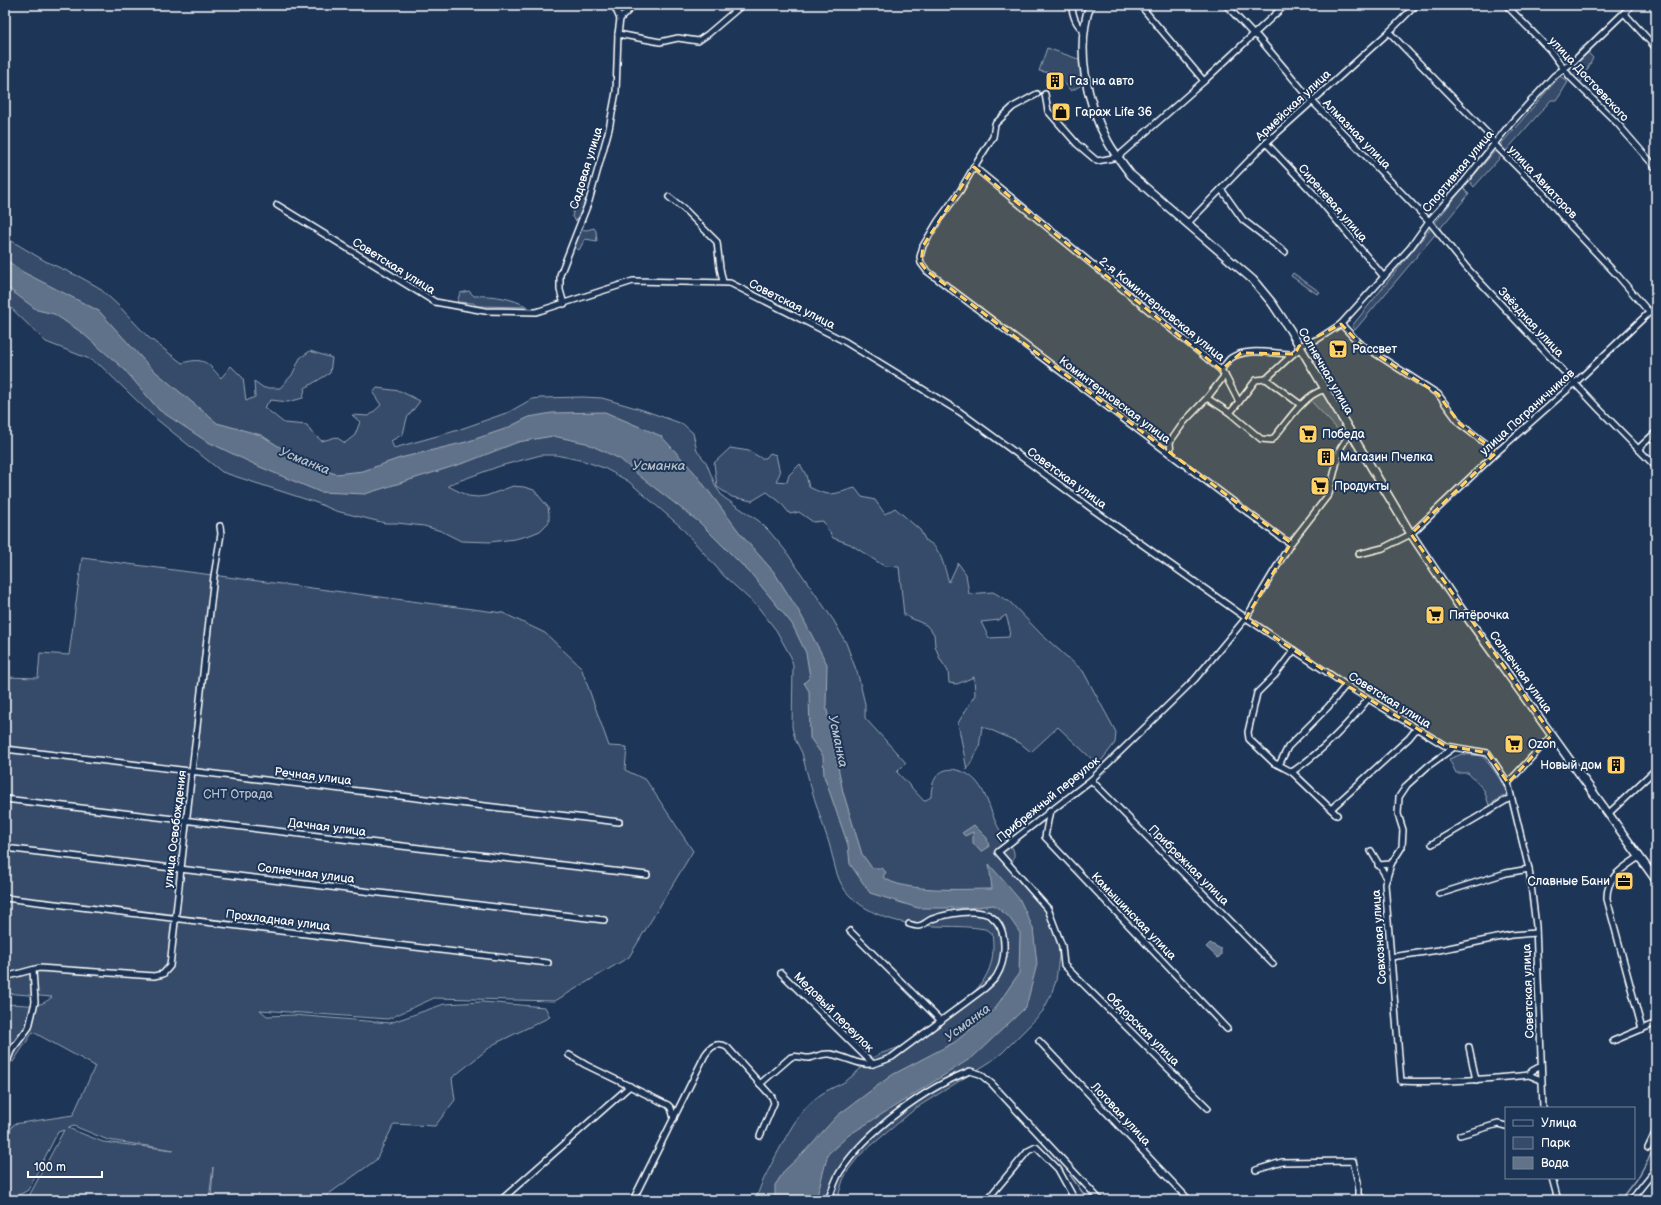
<svg xmlns="http://www.w3.org/2000/svg" width="1661" height="1205" font-family="'Balsamiq Sans',sans-serif">
<style>
.green{fill:#364b69;stroke:#9aa5b4;fill-rule:evenodd}
.water{fill:#617289;stroke:#a0aab8}
.lines{fill:none;stroke-linecap:round;stroke-linejoin:round}
.stream{stroke:#a0aab8;stroke-width:1.5}
.street-casing{stroke:#fff;stroke-width:8}
.secondary-casing{stroke:#fff;stroke-width:10}
.street{stroke:#1d3557;stroke-width:5}
.secondary{stroke:#1d3557;stroke-width:7}
.marked{fill:#ffd166;fill-opacity:0.2;stroke:#ffd166;stroke-width:3;stroke-dasharray:8 5;stroke-linejoin:round}
.labels{text-anchor:middle;stroke-width:4;stroke-linejoin:round;paint-order:stroke}
.street-label{font-size:12px;fill:#fff;stroke:#1d3557}
.poi-label{font-size:12px;fill:#fff;stroke:#1d3557;text-anchor:start}
.park-label{font-size:12px;fill:#b9c0ca;stroke:#1d3557}
.water-label{font-size:13px;font-style:italic;fill:#b8c0ca;stroke:#1d3557}
</style>
<rect width="100%" height="100%" fill="#1d3557"/>
<filter id="ink" filterUnits="userSpaceOnUse"><feTurbulence type="fractalNoise" baseFrequency=".025" numOctaves="2"/><feDisplacementMap in="SourceGraphic" scale="8" xChannelSelector="R" yChannelSelector="G"/><feConvolveMatrix kernelMatrix="1 2 1 2 8 2 1 2 1" color-interpolation-filters="sRGB"/></filter>
<g filter="url(#ink)">
<!-- green -->
<g class="green">
<path d="M1582 46 1593 58 1581 82 1575 83 1566 67Z"/>
<path d="M1047 48 1081 60 1080 86 1071 91 1057 74 1039 71Z"/>
<path d="M1560 76 1568 82 1557 100H1551L1474 187 1469 181Z"/>
<path d="M1463 188 1469 194 1355 330 1352 326Z"/>
<path d="M584 197 586 202 576 221 572 217 576 199Z"/>
<path d="M594 228 596 231 597 241 585 239 579 250 573 246 579 229 587 230Z"/>
<path d="M5 237 45 261 80 277 98 287 119 306 148 337 182 363C204 357 207 362 221 378L231 366 243 378 246 401 255 397 254 381 264 388H280L292 375 300 358 310 351 332 358 330 373 305 388 303 398 288 402 271 400 264 407 284 423 307 425 311 432 322 441 336 437 345 443 355 435 360 422 352 415 369 416 381 405 373 393 377 388 400 391 420 401 407 418 403 434 391 441 394 448 455 431 509 412 532 399 541 398 583 397 602 398 643 410 683 424 693 433 697 451 706 462 716 487 723 497 759 521 769 531 785 550 834 621 846 643 858 675 865 704V718L906 763 897 772 924 801 931 797C931 781 938 766 957 770 965 772 970 775 976 781 988 794 991 817 1001 832 1005 839 1013 845 1014 853 1015 856 1012 861 1012 865L1052 907 1056 925 1059 956 1056 981 1050 997 1043 1011 1029 1026 1002 1053 990 1062 916 1108 860 1155 849 1169 843 1180 837 1200H756C761 1182 766 1175 774 1159 787 1136 798 1110 820 1095 828 1089 838 1086 846 1081 856 1074 864 1064 874 1057 882 1052 893 1050 902 1046 915 1039 927 1029 939 1020 972 996 999 978 992 933L985 929C958 924 928 929 901 922 883 918 863 909 850 896 836 883 834 860 829 843 819 813 809 784 802 753L795 739 792 727 793 666 791 657 776 630 758 607 724 576 681 527 628 481 604 468 584 461 556 455H541L500 466 453 483 448 486 468 496 478 497 486 496 513 486 524 487 534 490 548 507 549 514V522L540 531 530 535 515 539 490 542 461 541 441 531 424 526 397 523H385L336 511 317 503 222 472 155 418 101 366 87 358 46 342 5 302Z"/>
<path d="M1293 273 1320 292 1317 294 1291 276Z"/>
<path d="M469 291 474 296C493 295 512 298 528 307L477 306 473 303 457 302 460 293Z"/>
<path d="M1322 393 1345 430 1342 434 1311 401 1315 396Z"/>
<path d="M730 448 749 451 761 458H766L770 453 776 455 780 473 776 481 787 482 789 475 800 464 806 475 809 487C831 498 832 494 855 488L862 497 875 500 885 514 895 508 920 530 926 541C941 546 944 568 949 582L958 563 966 574 969 594 993 592 1010 602 1042 635 1083 671 1116 732 1115 743 1098 765 1058 727 1031 752 1020 743 982 726 979 748 967 770 958 723 975 695 974 677 957 684 949 683 948 671 940 659 935 646 934 634 926 625 904 615 899 567 884 566 850 544 833 538 823 521 813 522 799 512 790 514 780 502 767 492 752 501 732 497 717 487 714 463ZM1006 615 1010 629 1009 637 989 638 981 622 999 620Z"/>
<path d="M82 558 503 613 545 633 581 667 609 746 627 747 625 770 646 780 693 851 629 957 555 1001 434 998 388 1019 260 1010 267 1016 294 1015 390 1023 444 1004 482 1002 545 1007 550 1017 494 1044 452 1078 455 1100 435 1126 394 1124 376 1160 326 1196V1200H211L213 1167 209 1200H27L64 1130 58 1132 28 1190 10 1200H5V1138L14 1124 73 1115 95 1066 33 1032 13 1062 5 1059V1005C23 1002 37 1011 52 997L5 993V677L38 678 40 653 69 655ZM74 1126 108 1140 174 1150 103 1142 68 1128Z"/>
<path d="M1462 754 1482 756C1493 768 1501 779 1507 794L1489 805 1484 790 1468 773H1456L1449 759Z"/>
</g>
<!-- water -->
<g class="water">
<path d="M5 259 23 272 99 311 150 367 217 423 261 435 308 465 336 474 363 471 400 458 466 442 505 429 529 417 552 413 605 412 661 436 695 473 743 537 774 572 800 613 827 664 826 705 843 792 862 854 872 868H881L886 872 883 877C903 893 965 889 992 889L989 864 1020 900 1033 928 1037 964 1026 1007 973 1057 849 1135 828 1154 816 1200H775V1185L785 1170 804 1152 838 1115 892 1075 955 1042 994 1010 1019 973 1020 933 1009 917 994 905 968 908H918L870 893 850 864 848 845 824 776 823 756 810 738 809 691 804 683 810 677 806 653 792 624 753 576 699 522 642 478 620 459 586 443 553 436 518 442 467 462 365 494 320 492 260 467 206 441 159 410 124 369 81 332 54 314 37 310 5 286Z"/>
<path d="M974 825 987 838 989 847 981 852 973 843V832L965 836 962 833Z"/>
<path d="M1210 943 1221 949V955L1218 958 1206 947Z"/>
</g>
<g class="lines">
<!-- stream -->
<g class="stream">
<path d="M1070 1175 1088 1200"/>
<path d="M1620 1200 1640 1174 1656 1145"/>
</g>
<defs>
<g id="street">
<path d="M1071 5C1073 14 1075 25 1084 30"/>
<path d="M1140 5 1204 81"/>
<path d="M1226 5 1253 34 1258 37 1312 101 1429 221 1467 268 1598 408 1656 467"/>
<path d="M1506 5 1550 50 1570 77 1617 123 1656 168"/>
<path d="M1624 13 1656 48"/>
<path d="M620 19 634 5"/>
<path d="M1389 32 1490 136 1494 144 1544 194 1566 221 1618 276 1649 312"/>
<path d="M618 34 660 42 678 38 698 41 708 34 742 5"/>
<path d="M1037 94 1013 107 995 124 993 137 974 167 960 191 938 221 923 246 920 257 921 263 927 271 1283 539 1291 543"/>
<path d="M1045 94 1048 111 1077 144 1097 161 1118 157 1121 154 1204 81 1285 5"/>
<path d="M1266 143 1316 196 1384 277"/>
<path d="M974 167 1221 370 1227 379 1239 402 1230 413 1261 439 1272 440C1285 425 1305 393 1324 390"/>
<path d="M1221 189 1243 220 1285 252"/>
<path d="M669 197 684 209 717 242 720 268 723 282"/>
<path d="M277 205 435 302 485 311 536 312 633 281 730 283 844 341 960 412 1095 511 1246 618 1346 685 1444 745C1459 749 1474 750 1488 753L1508 783 1529 869 1536 926 1543 1108"/>
<path d="M1187 224 1266 143 1389 32 1416 5"/>
<path d="M564 304 560 290V275L589 201 609 129 616 92 618 34 620 19 614 5"/>
<path d="M1341 324 1359 343 1438 394 1460 424 1497 452"/>
<path d="M1221 370C1224 367 1227 361 1231 358 1246 347 1275 354 1293 354L1297 351 1299 346 1318 339 1341 324 1410 248 1429 221 1463 183 1511 123 1554 76 1574 61 1632 5"/>
<path d="M1266 379 1301 405"/>
<path d="M1207 398 1230 413"/>
<path d="M1239 402 1256 380 1266 379 1293 354"/>
<path d="M1638 449 1656 432"/>
<path d="M1171 454 1170 442 1184 422 1207 398 1225 375"/>
<path d="M1359 554 1383 548 1411 534 1497 452 1575 383 1656 306"/>
<path d="M1453 748 1428 766 1407 785 1399 797 1398 814 1403 830 1402 847 1391 864 1385 884 1401 1081C1444 1083 1486 1079 1529 1075L1532 1071 1541 1066"/>
<path d="M5 749 619 822"/>
<path d="M1279 765 1274 763 1249 739 1248 732 1257 693 1275 675 1294 650"/>
<path d="M1292 772C1321 752 1347 726 1368 699"/>
<path d="M1091 780 1273 964"/>
<path d="M1508 783 1552 735"/>
<path d="M5 799 647 875"/>
<path d="M1331 809 1409 738 1417 728"/>
<path d="M1050 810 1045 837 1227 1029"/>
<path d="M1608 814 1656 769"/>
<path d="M1337 815 1292 772 1279 765 1288 747 1328 707 1346 685"/>
<path d="M1432 844 1510 798"/>
<path d="M5 848 604 920"/>
<path d="M1371 851 1387 878"/>
<path d="M1639 857C1623 868 1606 877 1607 899L1642 1029"/>
<path d="M1378 865 1391 864"/>
<path d="M1439 894 1506 873 1529 869"/>
<path d="M5 898 548 963"/>
<path d="M850 931 941 1021"/>
<path d="M1391 957 1439 950 1511 935 1536 933"/>
<path d="M781 973 873 1064"/>
<path d="M5 977 39 968 154 976 163 974 170 966 214 576 221 534 220 526"/>
<path d="M1039 1041 1189 1200"/>
<path d="M1613 1041 1656 1023"/>
<path d="M1469 1047 1476 1080"/>
<path d="M569 1055 586 1065 668 1105 671 1108 674 1118"/>
<path d="M5 1067 11 1051 29 1027 35 1002 33 970"/>
<path d="M1529 1075 1541 1080"/>
<path d="M760 1084 791 1057C797 1055 802 1058 809 1058 816 1057 822 1053 830 1054 860 1060 860 1072 892 1057L985 988C988 985 993 981 996 977 1006 961 1009 930 992 917 987 913 978 912 971 912 958 912 944 915 932 919 927 921 923 926 918 926 915 926 912 925 909 924"/>
<path d="M1208 1108 1064 965 1062 946 1048 909 998 852 1091 780 1195 679 1246 618 1291 543 1329 494 1340 449 1350 433"/>
<path d="M1460 1135 1498 1124 1506 1126"/>
<path d="M1648 1148 1656 1131"/>
<path d="M1256 1170 1282 1162 1353 1161 1358 1182V1196L1366 1200"/>
<path d="M1552 1178 1558 1200"/>
<path d="M501 1200 630 1086"/>
<path d="M633 1200 705 1055C711 1046 717 1042 727 1047L772 1097 774 1103 760 1136"/>
<path d="M828 1200C832 1191 835 1180 840 1172 866 1131 925 1088 970 1071L980 1074 992 1084 1100 1200"/>
<path d="M987 1200 1028 1151 1036 1147 1058 1169 1075 1200"/>
<path d="M1631 1200 1656 1169"/>
</g>
<path id="secondary" d="M1090 5C1075 48 1086 102 1108 142 1114 153 1123 164 1131 175L1253 280 1272 303 1290 330 1411 534 1459 606 1656 880"/>
</defs>
<!-- street casing -->
<use href="#street" class="street-casing"/>
<!-- secondary casing -->
<use href="#secondary" class="secondary-casing"/>
<!-- street -->
<use href="#street" class="street"/>
<!-- secondary -->
<use href="#secondary" class="secondary"/>
</g>
</g>
<!-- marked area -->
<path class="marked" d="M974 167 1221 370 1241 353 1295 354 1299 346 1341 324 1359 343 1438 394 1460 424 1497 452 1411 534 1552 735 1508 783 1488 753 1444 745 1346 685 1246 618 1291 543 927 271 921 263 923 246Z"/>
<!-- icons -->
<defs>
<symbol id="building-square" viewBox="-11 -11 22 22"><rect x="-9" y="-9" width="18" height="18" rx="4" fill="#ffd166" stroke="#1d3557"/><path d="M-4-6H4V6H1V3H-1V6H-4ZM-2.5-4.3h1.7v1.8h-1.7ZM.8-4.3h1.7v1.8H.8ZM-2.5-1h1.7V.8h-1.7ZM.8-1h1.7V.8H.8Z" fill="#111"/></symbol>
<symbol id="shop-square" viewBox="-11 -11 22 22"><rect x="-9" y="-9" width="18" height="18" rx="4" fill="#ffd166" stroke="#1d3557"/><path d="M-5-2.5h2.3a2.7 3.5 0 0 1 5.4 0H5L5.5 6h-11ZM-1.5-2.5h3a1.5 2.3 0 0 0-3 0Z" fill="#111"/></symbol>
<symbol id="supermarket-square" viewBox="-11 -11 22 22"><rect x="-9" y="-9" width="18" height="18" rx="4" fill="#ffd166" stroke="#1d3557"/><path d="M-6-5.5h2.5l.6 2H6L4.5 2H-2.5L-4.4-4H-6ZM-1.5 3.2a1.3 1.3 0 1 0 .1 0ZM3 3.2a1.3 1.3 0 1 0 .1 0Z" fill="#111"/></symbol>
<symbol id="office-square" viewBox="-11 -11 22 22"><rect x="-9" y="-9" width="18" height="18" rx="4" fill="#ffd166" stroke="#1d3557"/><path d="M-6-3h4V-5.5h4V-3h4V5H-6ZM-1-4.5V-3h2v-1.5ZM-6 0V1H6V0Z" fill="#111"/></symbol>
</defs>
<g fill-rule="evenodd">
<use href="#building-square" x="1044" y="70" width="22" height="22"/>
<use href="#shop-square" x="1050" y="101" width="22" height="22"/>
<use href="#supermarket-square" x="1327" y="338" width="22" height="22"/>
<use href="#supermarket-square" x="1297" y="423" width="22" height="22"/>
<use href="#building-square" x="1315" y="446" width="22" height="22"/>
<use href="#supermarket-square" x="1309" y="475" width="22" height="22"/>
<use href="#supermarket-square" x="1424" y="604" width="22" height="22"/>
<use href="#supermarket-square" x="1503" y="733" width="22" height="22"/>
<use href="#building-square" x="1605" y="754" width="22" height="22"/>
<use href="#office-square" x="1613" y="870" width="22" height="22"/>
</g>
<g class="labels">
<!-- street labels -->
<g class="street-label">
<text transform="translate(1589 79) rotate(47)" y="4">улица Достоевского</text>
<text transform="translate(1293 105) rotate(-43)" y="4">Армейская улица</text>
<text transform="translate(1357 134) rotate(46)" y="4">Алмазная улица</text>
<text transform="translate(586 168) rotate(-73)" y="4">Садовая улица</text>
<text transform="translate(1458 171) rotate(-50)" y="4">Спортивная улица</text>
<text transform="translate(1543 182) rotate(47)" y="4">улица Авиаторов</text>
<text transform="translate(1333 203) rotate(49)" y="4">Сиреневая улица</text>
<text transform="translate(394 266) rotate(32)" y="4">Советская улица</text>
<text transform="translate(792 304) rotate(27)" y="4">Советская улица</text>
<text transform="translate(1162 309) rotate(39)" y="4">2-я Коминтерновская улица</text>
<text transform="translate(1531 322) rotate(47)" y="4">Звёздная улица</text>
<text transform="translate(1326 371) rotate(60)" y="4">Солнечная улица</text>
<text transform="translate(1115 400) rotate(37)" y="4">Коминтерновская улица</text>
<text transform="translate(1527 412) rotate(-42)" y="4">улица Пограничников</text>
<text transform="translate(1067 478) rotate(36)" y="4">Советская улица</text>
<text transform="translate(1521 672) rotate(54)" y="4">Солнечная улица</text>
<text transform="translate(1390 700) rotate(32)" y="4">Советская улица</text>
<text transform="translate(313 776) rotate(7)" y="4">Речная улица</text>
<text transform="translate(1048 799) rotate(-39)" y="4">Прибрежный переулок</text>
<text transform="translate(327 827) rotate(7)" y="4">Дачная улица</text>
<text transform="translate(175 829) rotate(-83)" y="4">улица Освобождения</text>
<text transform="translate(1189 865) rotate(45)" y="4">Прибрежная улица</text>
<text transform="translate(306 873) rotate(7)" y="4">Солнечная улица</text>
<text transform="translate(1134 916) rotate(46)" y="4">Камышинская улица</text>
<text transform="translate(278 920) rotate(7)" y="4">Прохладная улица</text>
<text transform="translate(1379 937) rotate(-94)" y="4">Совхозная улица</text>
<text transform="translate(1528 991) rotate(-92)" y="4">Советская улица</text>
<text transform="translate(834 1012) rotate(45)" y="4">Медовый переулок</text>
<text transform="translate(1143 1029) rotate(45)" y="4">Обдорская улица</text>
<text transform="translate(1121 1114) rotate(47)" y="4">Логовая улица</text>
</g>
<!-- poi labels -->
<g class="poi-label">
<text x="1069" y="85">Газ на авто</text>
<text x="1075" y="116">Гараж Life 36</text>
<text x="1352" y="353">Рассвет</text>
<text x="1322" y="438">Победа</text>
<text x="1340" y="461">Магазин Пчелка</text>
<text x="1334" y="490">Продукты</text>
<text x="1449" y="619">Пятёрочка</text>
<text x="1528" y="748">Ozon</text>
<text x="1602" y="769" text-anchor="end">Новый дом</text>
<text x="1610" y="885" text-anchor="end">Славные Бани</text>
</g>
<!-- park labels -->
<g class="park-label">
<text x="238" y="798">СНТ Отрада</text>
</g>
<!-- water labels -->
<g class="water-label">
<text transform="translate(305 460) rotate(22)" y="5">Усманка</text>
<text x="659" y="470">Усманка</text>
<text transform="translate(839 741) rotate(78)" y="5">Усманка</text>
<text transform="translate(967 1022) rotate(-37)" y="5">Усманка</text>
</g>
</g>
<!-- margin -->
<rect width="1661" height="1205" fill="none" stroke="#1d3557" stroke-width="20"/>
<rect x="10" y="10" width="1641" height="1185" fill="none" stroke="#fff" stroke-width="1.5" filter="url(#ink)"/>
<!-- legend -->
<rect x="1505" y="1107" width="130" height="72" fill="#1d3557" stroke="#77869a"/>
<rect x="1513" y="1120" width="20" height="6" fill="#1d3557" stroke="#77869a"/>
<text x="1541" y="1127" font-size="12" fill="#ffffff">Улица</text>
<rect x="1513" y="1137" width="20" height="12" fill="#364b69" stroke="#77869a"/>
<text x="1541" y="1147" font-size="12" fill="#ffffff">Парк</text>
<rect x="1513" y="1157" width="20" height="12" fill="#617289" stroke="#77869a"/>
<text x="1541" y="1167" font-size="12" fill="#ffffff">Вода</text>
<!-- scale -->
<path d="M28 1171v6h74v-6" fill="none" stroke="#ffffff" stroke-width="2"/>
<text x="34" y="1171" font-size="12" fill="#ffffff" stroke="#1d3557" stroke-width="3" paint-order="stroke">100 m</text>
</svg>
